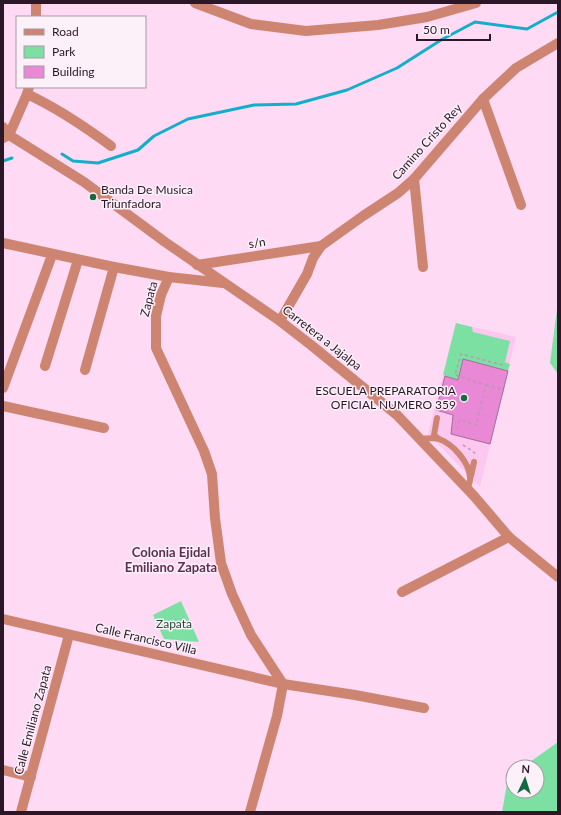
<svg xmlns="http://www.w3.org/2000/svg" width="561" height="815" font-family="Lato,sans-serif">
<style>
.built{fill:#fdc8f0}
.green{fill:#7ce0a3}
.lines{fill:none;stroke-linecap:round;stroke-linejoin:round}
.stream{stroke:#15aeca;stroke-width:3}
.building{fill:#e988d4;stroke:#a36d97}
.path{stroke:#b899b1;stroke-width:1.5;stroke-dasharray:3 3;stroke-linecap:butt}
.service{stroke:#cd8572;stroke-width:6}
.minor{stroke:#cd8572;stroke-width:10}
.tertiary{stroke:#cd8572;stroke-width:10}
.poi-dot{fill:#116b3e;stroke:#fcf0f9;stroke-width:1.5}
.labels{text-anchor:middle;stroke-width:3;stroke-linejoin:round;paint-order:stroke}
.street-label{font-size:12px;fill:#2c1728;stroke:#fcf0f9}
.poi-label{font-size:12px;fill:#2c1728;stroke:#fcf0f9;text-anchor:start}
.park-label{font-size:12px;fill:#1d4e32;stroke:#fcf0f9}
.neighbourhood-label{font-size:13px;font-weight:bold;fill:#5e2d54;stroke:#fcf0f9}
</style>
<rect width="100%" height="100%" fill="#fedaf5"/>
<!-- built -->
<path class="built" d="M456 323 516 337 480 487 428 434Z"/>
<!-- green -->
<g class="green">
<path d="M558 302V374L550 363Z"/>
<path d="M456 323 472 327 473 332 510 341 505 362 510 364 508 371 463 359 459 373 505 385 503 393 443 375Z"/>
<path d="M181 601 199 642 164 639 153 615Z"/>
<path d="M558 742V812H502L508 778 513 774V791H537V767H523Z"/>
</g>
<g class="lines">
<!-- stream -->
<g class="stream">
<path d="M62 154 73 161 98 163 138 150 154 136 188 119 254 105 296 104 347 90 397 68 441 40 475 22 527 29 558 12"/>
<path d="M3 161 12 158"/>
</g>
</g>
<!-- building -->
<path class="building" d="M463 359 508 371 490 444 451 434 453 415 436 410 445 376 458 380Z"/>
<g class="lines">
<!-- path -->
<g class="path">
<path d="M486 385 502 389"/>
<path d="M457 429 460 420 476 425 486 385 455 375 461 354 506 366"/>
<path d="M463 445 471 450 476 454"/>
</g>
<!-- service -->
<g class="service">
<path d="M437 418 434 435 439 439"/>
<path d="M420 439C425 439 433 437 439 439 453 444 469 462 470 477 471 481 469 485 467 489"/>
<path d="M471 476 474 462"/>
</g>
<!-- minor -->
<g class="minor">
<path d="M195 3 251 24 306 31 378 25 427 17 476 3"/>
<path d="M36 17V3"/>
<path d="M27 94C57 108 84 126 111 146"/>
<path d="M483 99 521 205"/>
<path d="M3 138 9 135 27 94 29 87"/>
<path d="M414 179 423 267"/>
<path d="M197 265 321 246"/>
<path d="M169 277 161 295 156 316V348L204 451 212 474 215 518 221 563 232 594 251 635 283 684"/>
<path d="M280 321 307 274 313 258 321 246 363 216 398 193 414 179 483 99 516 68 558 43"/>
<path d="M45 366 78 260"/>
<path d="M85 370 114 267"/>
<path d="M3 388 52 255"/>
<path d="M3 406 104 428"/>
<path d="M402 592 509 537"/>
<path d="M3 619 283 684 355 695 424 708"/>
<path d="M3 770 31 777"/>
<path d="M21 812 69 635"/>
<path d="M250 812 277 716 283 684"/>
</g>
<!-- tertiary -->
<g class="tertiary">
<path d="M3 127 9 135 84 182 165 242 280 321 311 345 397 415 474 496 509 537 558 577"/>
<path d="M3 243 114 267 169 277 223 283"/>
</g>
</g>
<!-- markers -->
<g class="poi-dot">
<circle cx="93" cy="197" r="4"/>
<circle cx="464" cy="398" r="4"/>
</g>
<g class="labels">
<!-- street labels -->
<g class="street-label">
<text transform="translate(427 142) rotate(-48)" y="4">Camino Cristo Rey</text>
<text transform="translate(257 243) rotate(-9)" y="4">s/n</text>
<text transform="translate(149 299) rotate(-75)" y="4">Zapata</text>
<text transform="translate(322 338) rotate(38)" y="4">Carretera a Jajalpa</text>
<text transform="translate(146 639) rotate(13)" y="4">Calle Francisco Villa</text>
<text transform="translate(33 720) rotate(-75)" y="4">Calle Emiliano Zapata</text>
</g>
<!-- poi labels -->
<g class="poi-label">
<text x="101" y="194">Banda De Musica<tspan x="101" dy="14">Triunfadora</tspan></text>
<text x="456" y="395" text-anchor="end">ESCUELA PREPARATORIA<tspan x="456" dy="14">OFICIAL NUMERO 359</tspan></text>
</g>
<!-- park labels -->
<g class="park-label">
<text x="174" y="628">Zapata</text>
</g>
<!-- neighbourhood labels -->
<g class="neighbourhood-label">
<text x="171" y="557">Colonia Ejidal<tspan x="171" dy="15">Emiliano Zapata</tspan></text>
</g>
</g>
<!-- border -->
<rect width="561" height="815" fill="none" stroke="#2c1728" stroke-width="8"/>
<!-- legend -->
<rect x="16" y="16" width="130" height="72" fill="#fcf0f9" stroke="#a999a5"/>
<rect x="24" y="29" width="20" height="6" fill="#cd8572" stroke="#a999a5"/>
<text x="52" y="36" font-size="12" fill="#2c1728">Road</text>
<rect x="24" y="46" width="20" height="12" fill="#7ce0a3" stroke="#a999a5"/>
<text x="52" y="56" font-size="12" fill="#2c1728">Park</text>
<rect x="24" y="66" width="20" height="12" fill="#e988d4" stroke="#a999a5"/>
<text x="52" y="76" font-size="12" fill="#2c1728">Building</text>
<!-- north arrow -->
<g transform="translate(525 779) rotate(4)"><circle r="19" fill="#fcf0f9" stroke="#a999a5"/>
<path d="M0-3L7 15L0 10L-7 15Z" fill="#116b3e"/>
<text y="-6" font-size="11" font-weight="bold" text-anchor="middle" fill="#2c1728">N</text>
</g>
<!-- scale -->
<path d="M417 34v6h73v-6" fill="none" stroke="#2c1728" stroke-width="2"/>
<text x="423" y="34" font-size="12" fill="#2c1728" stroke="#fcf0f9" stroke-width="3" paint-order="stroke">50 m</text>
</svg>
